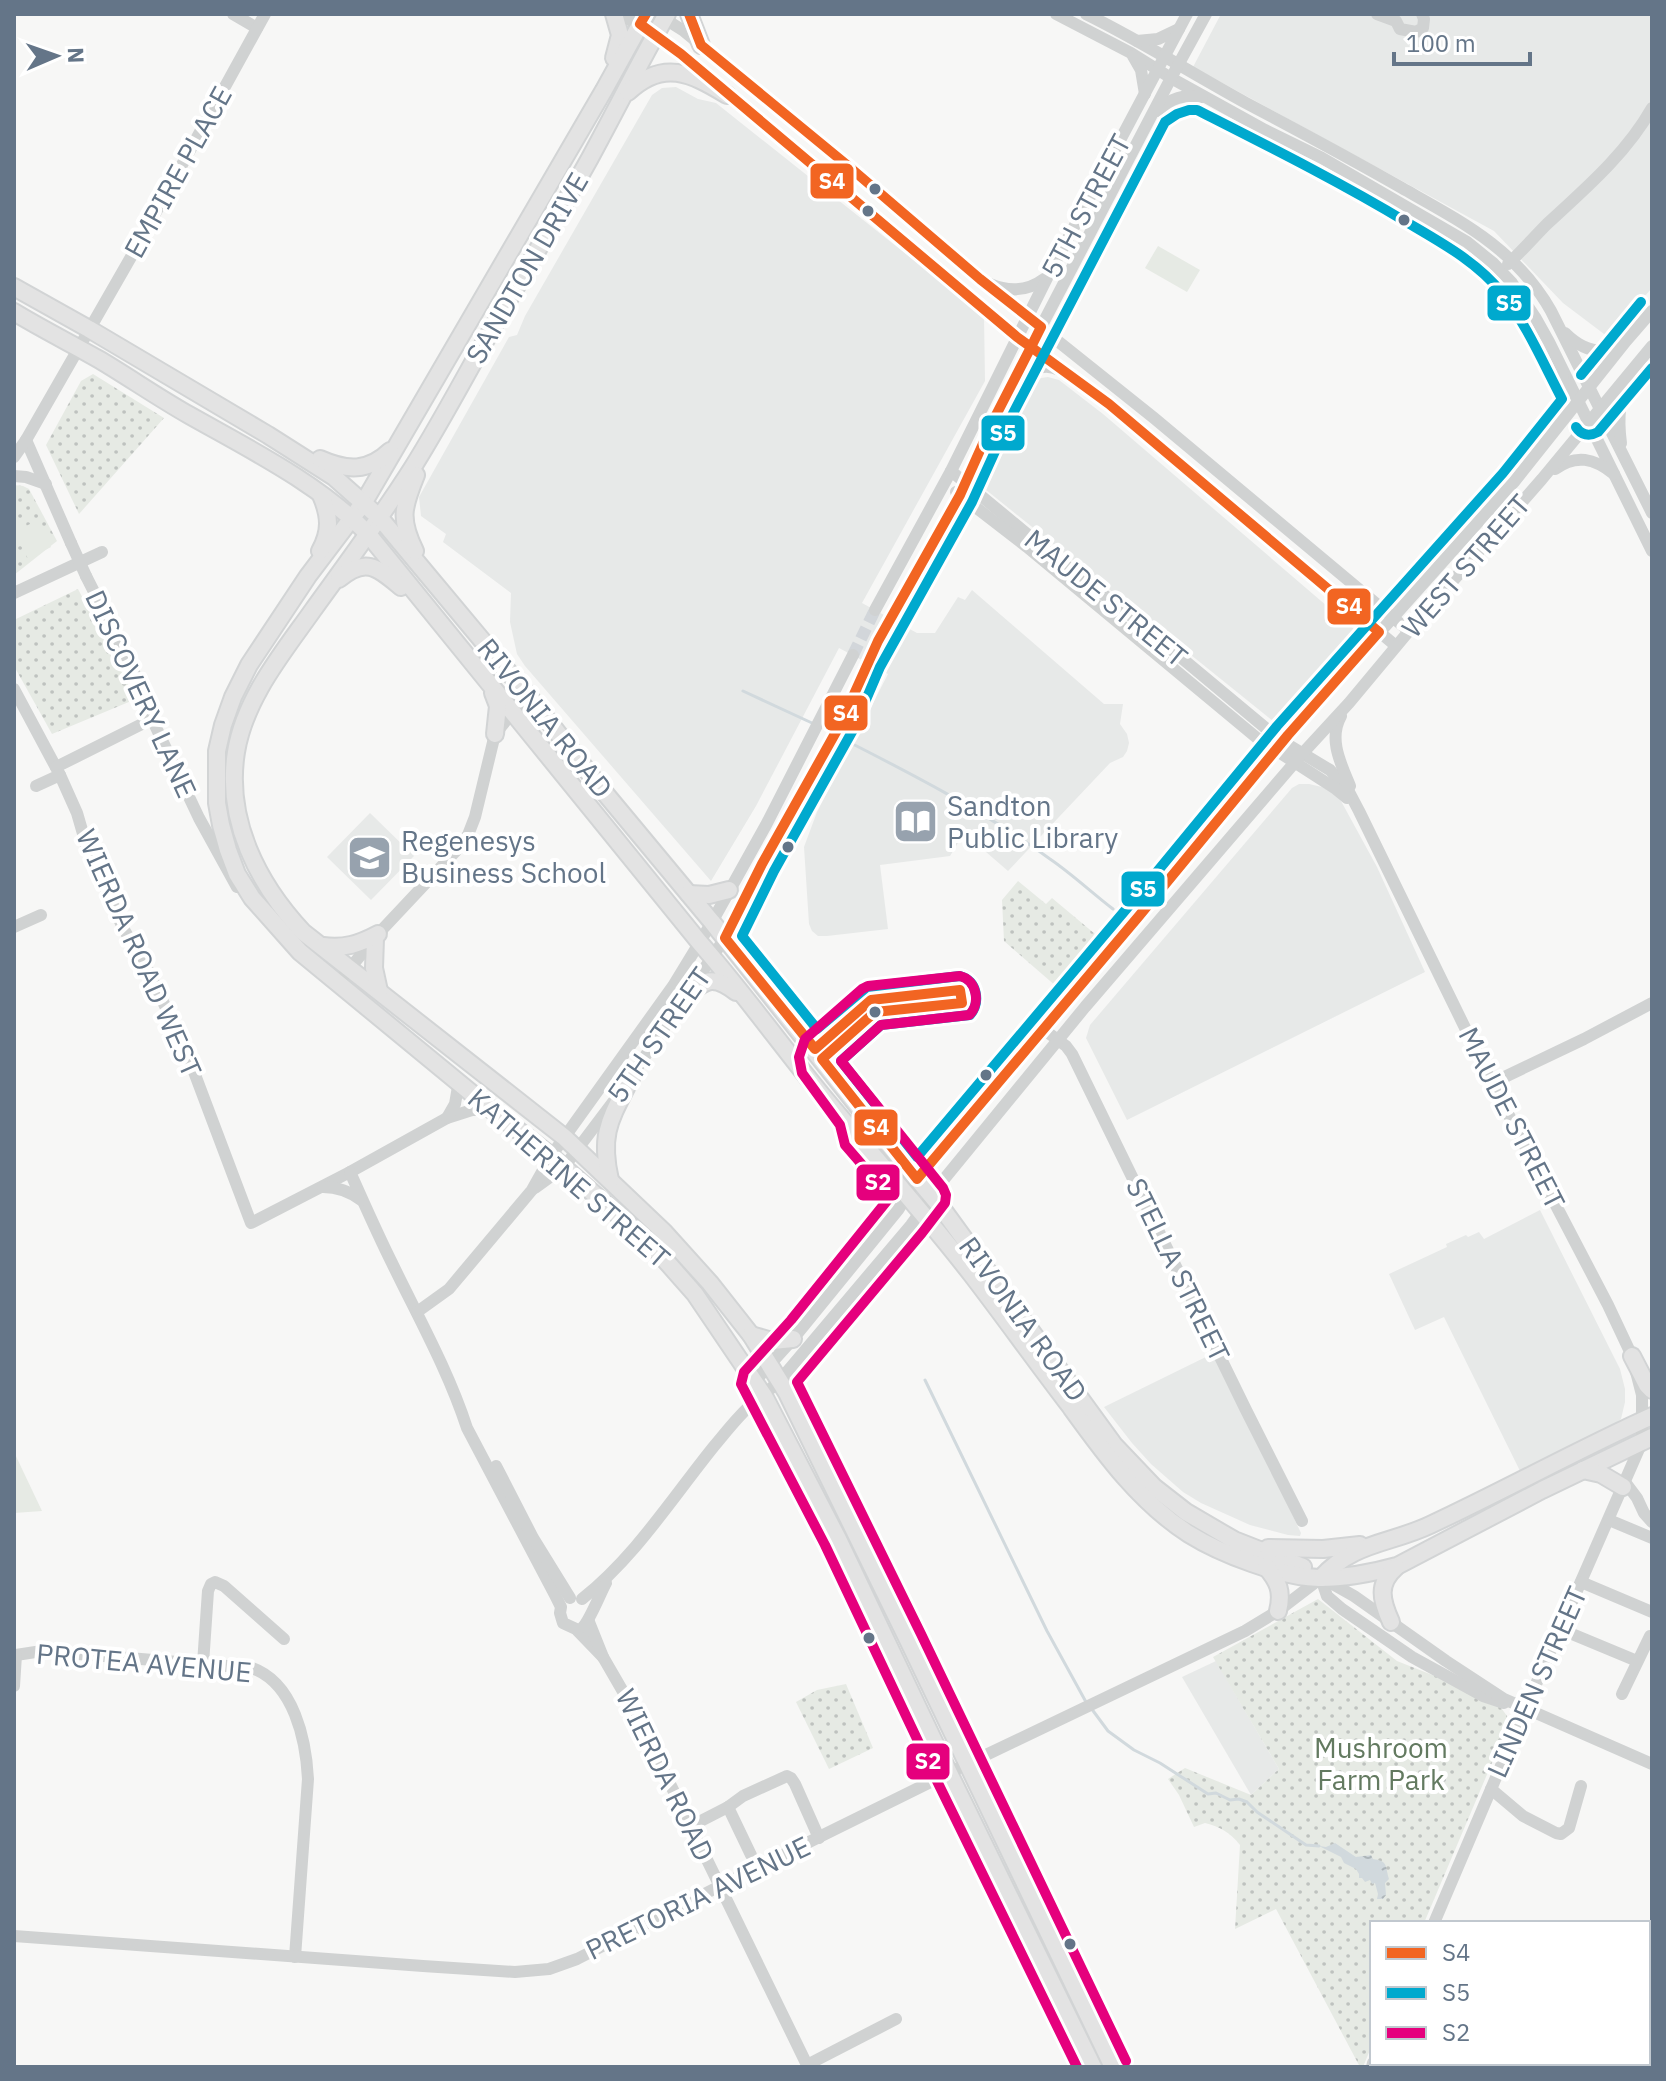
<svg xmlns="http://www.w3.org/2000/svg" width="1666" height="2081" font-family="'IBM Plex Sans',sans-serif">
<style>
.built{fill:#e7e9e8}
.green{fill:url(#green-dots)}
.pitch{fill:#e6eae4}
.water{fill:url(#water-ripples)}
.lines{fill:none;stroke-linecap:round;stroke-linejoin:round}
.stream{stroke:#d1d9dd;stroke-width:3}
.minor-tunnel{stroke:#d2d6da;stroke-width:12;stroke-dasharray:12 6;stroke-linecap:butt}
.major-casing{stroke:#d2d4d5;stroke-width:20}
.minor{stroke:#d0d2d2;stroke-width:12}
.major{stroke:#e3e3e3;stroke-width:16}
.minor-bridge{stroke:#d0d2d2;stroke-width:12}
.bus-1-casing{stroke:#fff;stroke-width:16}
.bus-2-casing{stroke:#fff;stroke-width:16}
.bus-3-casing{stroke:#fff;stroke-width:16}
.bus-1{stroke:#f26522;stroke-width:10}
.bus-2{stroke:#00a9ce;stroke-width:10}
.bus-3{stroke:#e5007d;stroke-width:10}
.bus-dot{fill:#647588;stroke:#fff;stroke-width:3}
.labels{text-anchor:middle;stroke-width:8;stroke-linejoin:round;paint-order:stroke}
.street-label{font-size:28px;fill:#647588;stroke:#fff}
.poi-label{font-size:28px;fill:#647588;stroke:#fff;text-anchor:start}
.park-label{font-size:28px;fill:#637a60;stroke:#fff}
.line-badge{stroke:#fff;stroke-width:3}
.badge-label{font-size:22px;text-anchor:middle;font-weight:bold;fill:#fff}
</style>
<defs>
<pattern id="green-dots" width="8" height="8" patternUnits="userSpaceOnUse" patternTransform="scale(2)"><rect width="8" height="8" fill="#e6eae4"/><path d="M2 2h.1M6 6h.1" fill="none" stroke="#bec2bf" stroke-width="1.8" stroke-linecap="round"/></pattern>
<pattern id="water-ripples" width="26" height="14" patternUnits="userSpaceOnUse" patternTransform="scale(2)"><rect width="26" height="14" fill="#d1d9dd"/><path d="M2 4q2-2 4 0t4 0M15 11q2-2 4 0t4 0" fill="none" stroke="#adb5b9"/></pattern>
</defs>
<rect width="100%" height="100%" fill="#f7f7f6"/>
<!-- built -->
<g class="built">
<path d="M1221 14H1652V288L1608 337 1563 303 1494 231 1193 67Z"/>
<path d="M676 87 698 99 716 103 984 316 985 381 862 603 917 633H935L958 597 965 600 972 590 1104 704H1123L1120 724 1127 734 1129 743 1127 751 1123 757 1110 763 1008 871 964 833 950 856 880 865 888 929 827 936H818L812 931 809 924 804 847 817 812 888 674 839 648 756 806 711 881 525 666 517 654 510 622 511 593 443 542 446 534 421 516 419 497 509 337 517 335 525 316 652 95 662 88Z"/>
<path d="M1048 377 1059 380 1103 414 1355 630 1356 639 1285 723 1278 725 975 481 1003 427 1029 387 1041 378Z"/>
<path d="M1299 784H1309L1322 787 1333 793 1341 801 1377 867 1425 972 1127 1120 1086 1038 1090 1025 1292 788Z"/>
<path d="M370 813 414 856 371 900 327 857Z"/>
<path d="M1540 1210 1620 1369 1625 1389V1402L1621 1419 1613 1425 1521 1473 1444 1317 1415 1330 1389 1274 1447 1247 1446 1244 1466 1235 1468 1237 1479 1232 1484 1239Z"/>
<path d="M1216 1352 1301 1533 1300 1536 1288 1535 1250 1525 1201 1503 1183 1492 1151 1464 1132 1443 1104 1407Z"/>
<path d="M1216 1661 1279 1769 1251 1795 1182 1677Z"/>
</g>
<!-- green -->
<g class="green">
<path d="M93 374 164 418 79 514 46 445 81 381Z"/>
<path d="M14 485 23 486 29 489 57 541 14 575Z"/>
<path d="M78 589 136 699 52 734 14 666V620Z"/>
<path d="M1018 881 1046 904 1052 898 1095 934V944L1057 987 1004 941 1002 900Z"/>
<path d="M1318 1599 1397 1661 1445 1680 1499 1705 1507 1716 1508 1725 1424 1923H1372V2045L1363 2067H1360L1276 1909 1235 1929 1240 1845C1230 1832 1220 1827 1205 1823L1194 1827 1179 1795 1168 1779 1185 1768 1251 1795 1279 1769 1213 1657Z"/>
<path d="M846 1684 873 1748 829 1769 796 1702 817 1690Z"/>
</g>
<!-- pitch -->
<g class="pitch">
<path d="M1158 246 1200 270 1187 292 1145 268Z"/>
<path d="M38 520 51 547 28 559 14 532Z"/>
<path d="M14 1452 42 1511 14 1513Z"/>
</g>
<!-- water -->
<path class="water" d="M1335 1843 1356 1857 1371 1855 1373 1859C1388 1861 1385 1865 1389 1879L1385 1883 1386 1895 1383 1899H1377L1378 1894 1375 1883 1372 1884 1370 1880 1365 1882 1362 1878H1359V1874L1356 1869 1344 1863 1341 1857 1319 1846 1326 1847Z"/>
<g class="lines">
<!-- stream -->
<g class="stream">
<path d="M743 691 812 723"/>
<path d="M837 736C910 773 984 811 1050 859 1072 874 1092 893 1113 909"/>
<path d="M925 1380 1047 1631 1086 1702"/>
<path d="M1091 1708 1108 1731 1134 1750 1160 1763 1208 1794 1216 1793 1230 1800 1239 1799 1247 1802 1257 1812 1306 1845 1319 1846"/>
</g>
<!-- minor-tunnel -->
<g class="minor-tunnel">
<path d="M853 655 875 610"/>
<path d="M867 661 890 619"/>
</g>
<defs>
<g id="major">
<path d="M614 14 620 35 614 58"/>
<path d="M646 14 604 90 364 502 308 576 249 665 233 697 223 725 217 751V803L221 825 228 850 237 874 252 898 300 952 492 1110 551 1156 651 1244 695 1294 764 1396 838 1539 949 1773 1093 2067"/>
<path d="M667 14C640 62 616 110 590 158 560 212 528 266 497 320 469 369 443 419 413 467 382 516 347 563 313 610 282 654 245 698 236 752 225 820 258 884 303 932L564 1137 664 1232 710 1283 751 1335 787 1393 908 1640 1113 2067"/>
<path d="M689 14 701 45"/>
<path d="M628 92C663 59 691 73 727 95"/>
<path d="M14 287 89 329 268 435 334 477 380 518 531 699 604 792 712 922 879 1133 941 1207 1114 1445 1154 1487 1186 1512 1234 1540 1303 1567"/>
<path d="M14 312C42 329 72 344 100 360 130 378 159 398 189 415 251 450 318 483 368 534L700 943C743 992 780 1044 821 1094 871 1154 924 1213 972 1275 1005 1318 1037 1363 1070 1406 1104 1453 1139 1502 1189 1534 1221 1554 1281 1577 1319 1578 1345 1578 1372 1573 1397 1566L1542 1490 1652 1437"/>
<path d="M320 459C347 471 368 472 390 451"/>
<path d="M320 551C331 531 330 516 321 495"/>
<path d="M415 551C399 519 403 507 416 475"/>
<path d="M339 579C366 556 378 568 401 587"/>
<path d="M493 693 498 706 495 734"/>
<path d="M689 894 709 895 729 890"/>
<path d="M375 938 374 968 379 991"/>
<path d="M323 946C344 949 359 944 378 934"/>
<path d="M684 999C704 981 711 973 736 992"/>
<path d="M610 1180C599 1132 611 1118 632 1076"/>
<path d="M751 1335 772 1341 793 1339"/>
<path d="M1632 1356 1647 1385 1652 1390"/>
<path d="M1583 1470 1601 1474 1623 1487"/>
<path d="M1268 1548 1323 1549 1360 1545"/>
<path d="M1266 1567C1278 1581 1283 1591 1278 1611"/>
<path d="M1321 1578C1353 1542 1390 1544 1430 1525 1505 1490 1577 1450 1652 1416"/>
<path d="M1391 1622C1381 1600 1377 1584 1396 1567"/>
</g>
</defs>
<!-- major casing -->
<use href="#major" class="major-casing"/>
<!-- minor -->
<g class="minor">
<path d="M233 14 257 28"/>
<path d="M619 14 656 34 709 79"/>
<path d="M657 14 684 31 847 165 980 279 1154 418 1409 631"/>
<path d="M1056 14 1131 53 1171 78 1265 130 1322 158 1467 242 1493 263 1512 283 1535 317 1549 342 1652 551"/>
<path d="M1086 14C1141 41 1193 74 1246 103 1299 131 1351 159 1402 188 1462 222 1516 249 1551 311L1652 513"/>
<path d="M1377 14 1396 21 1400 29 1416 32 1423 28 1424 19 1422 14"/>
<path d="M1137 41 1158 39 1179 29"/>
<path d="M1133 56 1141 70 1145 94"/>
<path d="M723 91 833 181 1017 337 1109 404 1396 646"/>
<path d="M1157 111C1171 98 1184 94 1202 97"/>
<path d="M1508 264C1522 251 1534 237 1547 224 1585 189 1626 154 1652 108"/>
<path d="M990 284C1009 292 1028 291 1044 279"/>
<path d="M1565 333C1581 349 1599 356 1620 347"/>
<path d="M1016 389C1028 374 1039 360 1059 370"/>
<path d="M1554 422C1563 405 1564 392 1562 374"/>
<path d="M26 440 71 543"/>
<path d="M1621 443C1618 421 1618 398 1630 379"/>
<path d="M14 457 26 440 135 250 265 14"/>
<path d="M1555 469C1576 454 1594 458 1614 474"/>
<path d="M951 471 1056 558 1130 615 1280 740 1330 770 1348 790 1359 811 1492 1083 1608 1305 1632 1356 1642 1395V1442L1526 1707 1434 1923"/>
<path d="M14 476 26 477 46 484"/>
<path d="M956 492 1027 547 1257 738 1336 789 1347 798"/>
<path d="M86 576 132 667 152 719 199 818 237 887"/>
<path d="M14 593 102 552"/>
<path d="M875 610 951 471 1048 276 1187 14"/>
<path d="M890 619 960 495 994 419 1041 327 1171 78 1206 14"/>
<path d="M14 689 60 775 77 813 86 844 123 928 146 966 185 1048 251 1223 350 1172 447 1118 472 1110H492"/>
<path d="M1341 716C1328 739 1341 764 1350 786"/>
<path d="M56 767 152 719"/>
<path d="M36 786 60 775"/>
<path d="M14 927 41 915"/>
<path d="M337 984 378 934 455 852 468 835 475 817 495 734 513 712 531 699"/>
<path d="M1043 1029 1066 1046 1072 1054 1246 1410 1302 1521"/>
<path d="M629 1080 725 938 762 864 841 723 867 661"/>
<path d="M1492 1083 1584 1039 1652 1003"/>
<path d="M447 1118 455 1104 459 1081"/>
<path d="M350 1172C364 1203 377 1233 392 1263 418 1317 448 1370 467 1428L555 1595 561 1607 560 1613 563 1623 576 1629 603 1657"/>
<path d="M323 1187C337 1187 349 1191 361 1200"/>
<path d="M535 1188 564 1167 613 1102"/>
<path d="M417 1312 449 1289 532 1190 551 1156 673 986 712 922 766 825 853 655"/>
<path d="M753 1388 755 1381 793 1339 898 1210 917 1179 931 1162 1139 916 1288 735 1514 482 1626 341 1652 311"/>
<path d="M496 1466 533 1538 570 1598"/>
<path d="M1625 1482 1637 1498 1644 1513 1652 1522"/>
<path d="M1609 1520 1652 1538"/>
<path d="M1321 1578 1327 1596 1342 1609 1412 1657 1483 1696 1504 1703"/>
<path d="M1322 1578 1354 1596 1446 1661 1504 1699 1652 1764"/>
<path d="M1581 1582 1652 1612"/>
<path d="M582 1599C636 1556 672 1498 715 1445 726 1432 739 1415 752 1404 762 1396 771 1389 780 1380L911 1225 945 1178 1085 1007 1302 754 1349 703 1409 631 1542 479 1652 346"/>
<path d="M589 1622 603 1657 636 1714 808 2067"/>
<path d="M583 1627C590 1620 600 1594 606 1583"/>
<path d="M1560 1629 1637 1661"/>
<path d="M16 1655 42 1651 252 1668C294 1683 306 1740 308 1779L295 1957"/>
<path d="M203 1664 208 1591 211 1584 215 1582 224 1586 284 1639"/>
<path d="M14 1686 16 1655"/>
<path d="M1622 1694 1650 1636"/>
<path d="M1491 1789 1523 1816 1556 1833 1561 1834 1569 1828 1581 1786"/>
<path d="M728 1807 751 1855"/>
<path d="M691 1826 728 1807 743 1796 787 1776 791 1778 795 1784 819 1838"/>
<path d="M14 1936 423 1966 515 1972 549 1969 577 1959 720 1886 967 1764 1245 1631 1278 1611 1321 1578"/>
<path d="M807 2065 896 2019"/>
<path d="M1372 2067 1373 2063"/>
</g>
<!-- major -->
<use href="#major" class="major"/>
<!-- minor-bridge -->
<path class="minor-bridge" d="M71 543 86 576"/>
<defs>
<g id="bus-1">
<path d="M646 14 640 24 681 54 1017 337 1031 347"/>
<path d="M689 14 701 45 847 165 980 279 1041 327 1031 347"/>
<path d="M1031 347 1109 404 1379 632 1288 735 1139 916 917 1179 822 1059 875 1012 962 1003 960 990 871 1000 815 1049 725 938 762 864 841 723 878 641 960 495 994 419Z"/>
</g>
<g id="bus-2">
<path d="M1189 110H1197C1268 146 1340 182 1408 223 1442 243 1477 262 1502 293 1527 325 1543 363 1562 399L1503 473 1277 726 1128 907 917 1157 841 1061 881 1025 970 1015C981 1002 977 980 960 976L867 987 817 1029 742 936 774 871 853 730 880 667 972 502 1007 425 1165 122 1177 114Z"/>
<path d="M1581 375 1641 302"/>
<path d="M1576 427C1581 435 1589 437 1598 432L1652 368"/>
</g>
<path id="bus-3" d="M1077 2067 936 1779 825 1545 741 1384 744 1372 791 1320 890 1197 845 1145 840 1125 802 1073 799 1057 805 1039 862 989 868 986 960 976C977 980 981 1004 969 1015L881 1025 841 1061 943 1188 946 1195 945 1203 922 1233 797 1382 921 1634 1126 2061"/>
</defs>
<!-- bus-1 casing -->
<use href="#bus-1" class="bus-1-casing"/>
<!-- bus-2 casing -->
<use href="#bus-2" class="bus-2-casing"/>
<!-- bus-3 casing -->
<use href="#bus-3" class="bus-3-casing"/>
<!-- bus-1 -->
<use href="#bus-1" class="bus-1"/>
<!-- bus-2 -->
<use href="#bus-2" class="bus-2"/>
<!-- bus-3 -->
<use href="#bus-3" class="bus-3"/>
</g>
<!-- icons -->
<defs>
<symbol id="library-square" viewBox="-11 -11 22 22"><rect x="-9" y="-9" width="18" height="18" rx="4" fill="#97a2ae" stroke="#fff"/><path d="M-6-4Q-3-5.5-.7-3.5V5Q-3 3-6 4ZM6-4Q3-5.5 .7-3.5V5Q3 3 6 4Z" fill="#fff"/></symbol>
<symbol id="university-square" viewBox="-11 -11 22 22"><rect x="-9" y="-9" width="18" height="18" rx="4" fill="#97a2ae" stroke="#fff"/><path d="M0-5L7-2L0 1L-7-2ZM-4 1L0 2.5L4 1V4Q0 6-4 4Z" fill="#fff"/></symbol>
</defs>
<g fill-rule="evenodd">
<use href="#library-square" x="890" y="796" width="51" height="51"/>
<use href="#university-square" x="344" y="832" width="51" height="51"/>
</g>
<!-- markers -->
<g class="bus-dot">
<circle cx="875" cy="189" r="7"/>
<circle cx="868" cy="211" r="7"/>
<circle cx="1404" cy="220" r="7"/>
<circle cx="788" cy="847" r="7"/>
<circle cx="875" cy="1012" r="7"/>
<circle cx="986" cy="1075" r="7"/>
<circle cx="869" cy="1638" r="7"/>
<circle cx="1070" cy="1944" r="7"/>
</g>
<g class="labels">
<!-- street labels -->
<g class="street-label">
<text transform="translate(178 172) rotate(-61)" y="10">EMPIRE PLACE</text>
<text transform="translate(1086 206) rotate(-62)" y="10">5TH STREET</text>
<text transform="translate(527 268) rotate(-60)" y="10">SANDTON DRIVE</text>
<text transform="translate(1466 566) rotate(-49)" y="10">WEST STREET</text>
<text transform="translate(1106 598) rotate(39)" y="10">MAUDE STREET</text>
<text transform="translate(141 694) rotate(65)" y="10">DISCOVERY LANE</text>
<text transform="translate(545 718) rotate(51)" y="10">RIVONIA ROAD</text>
<text transform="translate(139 953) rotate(66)" y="10">WIERDA ROAD WEST</text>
<text transform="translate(659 1035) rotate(-55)" y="10">5TH STREET</text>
<text transform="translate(1512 1118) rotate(63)" y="10">MAUDE STREET</text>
<text transform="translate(569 1178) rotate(41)" y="10">KATHERINE STREET</text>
<text transform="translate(1178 1270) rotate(64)" y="10">STELLA STREET</text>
<text transform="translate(1023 1319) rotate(54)" y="10">RIVONIA ROAD</text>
<text transform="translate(144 1663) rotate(5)" y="10">PROTEA AVENUE</text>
<text transform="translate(1537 1682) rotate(-66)" y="10">LINDEN STREET</text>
<text transform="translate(665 1775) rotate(64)" y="10">WIERDA ROAD</text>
<text transform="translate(698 1898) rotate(-26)" y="10">PRETORIA AVENUE</text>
</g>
<!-- poi labels -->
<g class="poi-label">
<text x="947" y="816">Sandton<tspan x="947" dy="32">Public Library</tspan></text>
<text x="401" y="851">Regenesys<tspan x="401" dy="32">Business School</tspan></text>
</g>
<!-- park labels -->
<g class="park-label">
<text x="1381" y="1758">Mushroom<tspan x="1381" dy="32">Farm Park</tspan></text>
</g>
</g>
<g class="line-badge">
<rect x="809" y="162" width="46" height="38" rx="8" fill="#f26522"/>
<rect x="1486" y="284" width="46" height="38" rx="8" fill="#00a9ce"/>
<rect x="980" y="414" width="46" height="38" rx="8" fill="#00a9ce"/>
<rect x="1326" y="587" width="46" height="39" rx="8" fill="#f26522"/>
<rect x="823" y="694" width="46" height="38" rx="8" fill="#f26522"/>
<rect x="1120" y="870" width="46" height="38" rx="8" fill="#00a9ce"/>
<rect x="853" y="1108" width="46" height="39" rx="8" fill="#f26522"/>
<rect x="855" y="1163" width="46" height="39" rx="8" fill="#e5007d"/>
<rect x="905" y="1742" width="46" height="39" rx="8" fill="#e5007d"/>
</g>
<g class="badge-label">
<text x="832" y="189">S4</text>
<text x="1509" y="311">S5</text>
<text x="1003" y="441">S5</text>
<text x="1349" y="614">S4</text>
<text x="846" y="721">S4</text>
<text x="1143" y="897">S5</text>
<text x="876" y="1135">S4</text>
<text x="878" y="1190">S2</text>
<text x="928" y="1769">S2</text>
</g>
<!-- border -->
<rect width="1666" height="2081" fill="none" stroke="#647588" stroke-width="32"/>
<!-- legend -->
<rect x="1370" y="1921" width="280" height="144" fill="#ffffff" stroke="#c1c8cf" stroke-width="2"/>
<rect x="1386" y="1947" width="40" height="12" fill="#f26522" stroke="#c1c8cf" stroke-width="2"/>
<text x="1442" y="1961" font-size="24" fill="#647588">S4</text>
<rect x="1386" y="1987" width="40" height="12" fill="#00a9ce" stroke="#c1c8cf" stroke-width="2"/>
<text x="1442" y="2001" font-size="24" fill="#647588">S5</text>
<rect x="1386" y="2027" width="40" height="12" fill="#e5007d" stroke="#c1c8cf" stroke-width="2"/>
<text x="1442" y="2041" font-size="24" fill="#647588">S2</text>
<!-- north arrow -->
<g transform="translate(56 56) rotate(88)" stroke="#ffffff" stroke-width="6" paint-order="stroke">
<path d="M0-6L14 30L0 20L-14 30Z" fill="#647588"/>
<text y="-12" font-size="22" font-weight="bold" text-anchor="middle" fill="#647588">N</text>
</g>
<!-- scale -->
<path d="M1394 52v12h136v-12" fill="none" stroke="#647588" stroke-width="4"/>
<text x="1406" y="52" font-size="24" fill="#647588" stroke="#ffffff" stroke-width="6" paint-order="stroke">100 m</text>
</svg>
